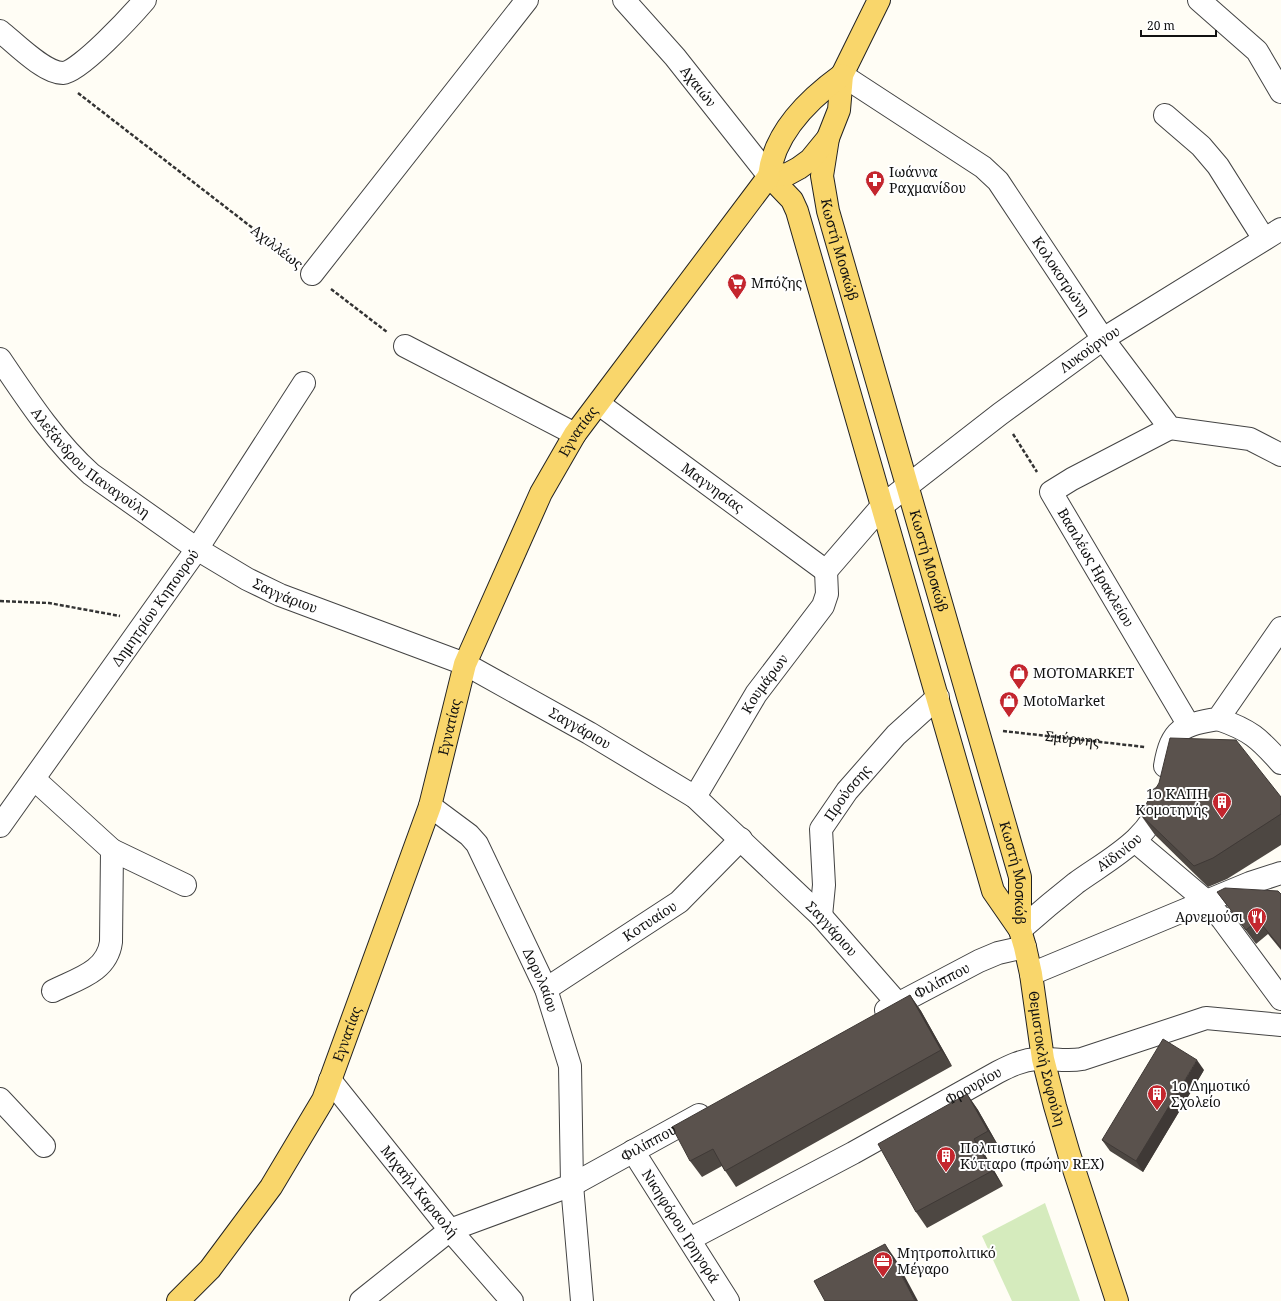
<svg xmlns="http://www.w3.org/2000/svg" width="1281" height="1301" font-family="'Noto Serif',serif">
<style>
.green{fill:#d5ebbd}
.lines{fill:none;stroke-linecap:round;stroke-linejoin:round}
.minor-casing{stroke:#444;stroke-width:24}
.major-casing{stroke:#222;stroke-width:24}
.path{stroke:#333;stroke-width:2.5;stroke-dasharray:4 2;stroke-linecap:butt}
.minor{stroke:#fff;stroke-width:22}
.major{stroke:#f9d66b;stroke-width:22}
.wall{fill:#4d4742}
.shaded-wall{fill:#3f3936}
.building{fill:#5a524d;stroke:#3f3936}
.labels{text-anchor:middle;stroke-width:4;stroke-linejoin:round;paint-order:stroke}
.street-label{font-size:14px;fill:#111;stroke:#fff}
.poi-label{font-size:14px;fill:#111;stroke:#fff;text-anchor:start}
</style>
<rect width="100%" height="100%" fill="#fffdf5"/>
<!-- green -->
<path class="green" d="M1045 1203 1080 1301H1012L982 1236Z"/>
<g class="lines">
<defs>
<g id="minor">
<path id="s2" d="M624 0 675 57 769 176"/>
<path d="M1199 0 1257 51 1281 92"/>
<path d="M0 31C15 43 44 73 63 73 80 72 133 14 145 0"/>
<path id="s3" d="M842 75 983 167 998 181 1103 339 1170 428 1250 439 1281 455"/>
<path d="M1165 115 1201 146 1218 166 1264 239"/>
<path d="M312 274 527 0"/>
<path d="M405 346 575 434"/>
<path id="s4" d="M0 359C27 399 55 442 91 474L197 549 247 579 280 595 465 664 589 733 695 797 821 916 898 1004"/>
<path id="s5" d="M599 404 826 571"/>
<path id="s6" d="M1170 428 1072 479 1051 492 1188 724"/>
<path id="s7" d="M826 571 883 505 1000 414 1103 339 1281 229"/>
<path d="M1218 719C1250 730 1259 738 1281 763"/>
<path d="M1165 766C1171 729 1183 724 1218 719L1281 628"/>
<path d="M34 779 112 850 111 942C107 972 77 979 53 991"/>
<path id="s8" d="M695 797 756 694 823 606 827 594 826 571"/>
<path id="s9" d="M430 806 469 835 477 844 546 989 570 1066 572 1185 582 1301"/>
<path id="s10" d="M0 826 197 549 304 383"/>
<path d="M1135 841 1206 901 1222 919 1281 999"/>
<path d="M112 850 185 885"/>
<path id="s11" d="M821 916 824 885 821 829 847 791 896 735 938 697"/>
<path id="s12" d="M1020 930C1038 914 1057 898 1076 883 1106 861 1153 838 1161 798"/>
<path d="M1031 974 1250 883 1281 873"/>
<path id="s13" d="M546 989 679 902 741 839"/>
<path id="s14" d="M886 1010 979 961 998 953 1025 947"/>
<path id="s15" d="M330 1080 450 1230 512 1301"/>
<path d="M0 1099 44 1146"/>
<path id="s16" d="M633 1151 728 1301"/>
<path id="s17" d="M690 1239 853 1153 998 1072C1010 1066 1022 1060 1036 1059 1052 1058 1066 1062 1082 1059L1206 1018 1281 1025"/>
<path id="s18" d="M361 1301 450 1230 572 1185 699 1115"/>
</g>
<g id="major">
<path id="s19" d="M828 138 822 176 828 211 1020 877V930"/>
<path id="s20" d="M769 176 792 200 797 211 993 891 1020 930 1025 947 1031 974 1043 1059 1055 1106 1069 1154 1117 1301"/>
<path d="M769 176 788 174 799 168 810 160 828 138 839 110 842 75 879 0"/>
<path d="M769 176C774 132 809 99 842 75"/>
<path id="s21" d="M178 1301 210 1269 271 1187 323 1100 430 806 465 664 541 493 575 434 769 176"/>
</g>
</defs>
<!-- minor casing -->
<use href="#minor" class="minor-casing"/>
<!-- major casing -->
<use href="#major" class="major-casing"/>
<!-- path -->
<g class="path">
<path d="M78 93 294 260"/>
<path d="M331 289 387 332"/>
<path d="M1013 434 1037 472"/>
<path d="M0 601 49 603 120 616"/>
<path id="s1" d="M1003 731 1145 747"/>
</g>
<!-- minor -->
<use href="#minor" class="minor"/>
<!-- major -->
<use href="#major" class="major"/>
</g>
<!-- wall -->
<g class="wall">
<path d="M1281 797V845L1227 879 1208 887 1155 835 1140 814Z"/>
<path d="M1217 892 1281 894V950L1268 934 1256 944Z"/>
<path d="M910 995 921 1011 952 1066 736 1187 722 1166 702 1177 690 1161Z"/>
<path d="M1204 1070 1143 1172 1110 1151 1102 1140Z"/>
<path d="M967 1094 978 1110 999 1147 985 1155 1003 1186 927 1228 916 1212Z"/>
</g>
<!-- shaded-wall -->
<g class="shaded-wall">
<path d="M910 995 921 1011 952 1066 941 1050Z"/>
<path d="M1197 1060 1204 1070 1143 1172 1136 1161Z"/>
<path d="M967 1094 978 1110 999 1147 988 1131Z"/>
<path d="M974 1139 985 1155 1003 1186 992 1171Z"/>
<path d="M885 1244 896 1260 918 1301H915Z"/>
</g>
<!-- building -->
<g class="building">
<path d="M1170 738 1236 740 1281 797V814L1213 858 1194 866 1140 814 1159 783Z"/>
<path d="M1225 888 1278 891 1281 894V948L1258 920 1246 930 1217 892Z"/>
<path d="M910 995 941 1050 725 1171 713 1149 690 1161 672 1127Z"/>
<path d="M1163 1039 1197 1060 1136 1161 1102 1140Z"/>
<path d="M967 1094 988 1131 974 1139 992 1171 916 1212 878 1144Z"/>
<path d="M885 1244 915 1301H825L814 1281Z"/>
</g>
<!-- icons -->
<defs>
<symbol id="pharmacy-pin" viewBox="-11 -11 22 30"><path d="M0 17L-7.5 6A9.5 9.5 0 1 1 7.5 6Z" fill="#c4262e" stroke="#fff"/><path d="M-2-6h4v4h4v4h-4v4h-4v-4h-4v-4h4Z" fill="#fff"/></symbol>
<symbol id="supermarket-pin" viewBox="-11 -11 22 30"><path d="M0 17L-7.5 6A9.5 9.5 0 1 1 7.5 6Z" fill="#c4262e" stroke="#fff"/><path d="M-6-5.5h2.5l.6 2H6L4.5 2H-2.5L-4.4-4H-6ZM-1.5 3.2a1.3 1.3 0 1 0 .1 0ZM3 3.2a1.3 1.3 0 1 0 .1 0Z" fill="#fff"/></symbol>
<symbol id="shop-pin" viewBox="-11 -11 22 30"><path d="M0 17L-7.5 6A9.5 9.5 0 1 1 7.5 6Z" fill="#c4262e" stroke="#fff"/><path d="M-5-2.5h2.3a2.7 3.5 0 0 1 5.4 0H5L5.5 6h-11ZM-1.5-2.5h3a1.5 2.3 0 0 0-3 0Z" fill="#fff"/></symbol>
<symbol id="building-pin" viewBox="-11 -11 22 30"><path d="M0 17L-7.5 6A9.5 9.5 0 1 1 7.5 6Z" fill="#c4262e" stroke="#fff"/><path d="M-4-6H4V6H1V3H-1V6H-4ZM-2.5-4.3h1.7v1.8h-1.7ZM.8-4.3h1.7v1.8H.8ZM-2.5-1h1.7V.8h-1.7ZM.8-1h1.7V.8H.8Z" fill="#fff"/></symbol>
<symbol id="restaurant-pin" viewBox="-11 -11 22 30"><path d="M0 17L-7.5 6A9.5 9.5 0 1 1 7.5 6Z" fill="#c4262e" stroke="#fff"/><path d="M-5-6h1v4h1v-4h1v4h1v-4h1v5L-1.5 .5V6h-2V.5L-5-1ZM5-6V6H3V1.5H1.5Q1.5-4 5-6Z" fill="#fff"/></symbol>
<symbol id="office-pin" viewBox="-11 -11 22 30"><path d="M0 17L-7.5 6A9.5 9.5 0 1 1 7.5 6Z" fill="#c4262e" stroke="#fff"/><path d="M-6-3h4V-5.5h4V-3h4V5H-6ZM-1-4.5V-3h2v-1.5ZM-6 0V1H6V0Z" fill="#fff"/></symbol>
</defs>
<g fill-rule="evenodd">
<use href="#pharmacy-pin" x="864" y="169" width="22" height="30"/>
<use href="#supermarket-pin" x="726" y="272" width="22" height="30"/>
<use href="#shop-pin" x="1008" y="662" width="22" height="30"/>
<use href="#shop-pin" x="998" y="690" width="22" height="30"/>
<use href="#building-pin" x="1211" y="791" width="22" height="30"/>
<use href="#restaurant-pin" x="1246" y="906" width="22" height="30"/>
<use href="#building-pin" x="1146" y="1083" width="22" height="30"/>
<use href="#building-pin" x="935" y="1145" width="22" height="30"/>
<use href="#office-pin" x="872" y="1250" width="22" height="30"/>
</g>
<g class="labels">
<!-- street labels -->
<g class="street-label">
<text dy="5" stroke="none"><textPath href="#s2" startOffset="114">Αχαιών</textPath></text>
<text transform="translate(277 247) rotate(38)" y="5">Αχιλλέως</text>
<text dy="5" stroke="none"><textPath href="#s19" startOffset="114">Κωστή Μοσκώβ</textPath></text>
<text dy="5" stroke="none"><textPath href="#s3" startOffset="303">Κολοκοτρώνη</textPath></text>
<text dy="5" stroke="none"><textPath href="#s7" startOffset="346">Λυκούργου</textPath></text>
<text dy="5" stroke="none"><textPath href="#s21" startOffset="967">Εγνατίας</textPath></text>
<text dy="5" stroke="none"><textPath href="#s4" startOffset="139">Αλεξάνδρου Παναγούλη</textPath></text>
<text dy="5" stroke="none"><textPath href="#s5" startOffset="141">Μαγνησίας</textPath></text>
<text dy="5" stroke="none"><textPath href="#s19" startOffset="438">Κωστή Μοσκώβ</textPath></text>
<text dy="5" stroke="none"><textPath href="#s6" startOffset="223">Βασιλέως Ηρακλείου</textPath></text>
<text dy="5" stroke="none"><textPath href="#s4" startOffset="377">Σαγγάριου</textPath></text>
<text dy="5" stroke="none"><textPath href="#s10" startOffset="268">Δημητρίου Κηπουρού</textPath></text>
<text dy="5" stroke="none"><textPath href="#s8" startOffset="133">Κουμάρων</textPath></text>
<text dy="5" stroke="none"><textPath href="#s21" startOffset="643">Εγνατίας</textPath></text>
<text dy="5" stroke="none"><textPath href="#s4" startOffset="701">Σαγγάριου</textPath></text>
<text dy="5" stroke="none"><textPath href="#s1" startOffset="70">Σμύρνης</textPath></text>
<text dy="5" stroke="none"><textPath href="#s11" startOffset="132">Προύσσης</textPath></text>
<text dy="5" stroke="none"><textPath href="#s12" startOffset="126">Αϊδινίου</textPath></text>
<text dy="5" stroke="none"><textPath href="#s19" startOffset="762">Κωστή Μοσκώβ</textPath></text>
<text dy="5" stroke="none"><textPath href="#s13" startOffset="124">Κοτυαίου</textPath></text>
<text dy="5" stroke="none"><textPath href="#s4" startOffset="1025">Σαγγάριου</textPath></text>
<text dy="5" stroke="none"><textPath href="#s9" startOffset="211">Δορυλαίου</textPath></text>
<text dy="5" stroke="none"><textPath href="#s14" startOffset="63">Φιλίππου</textPath></text>
<text dy="5" stroke="none"><textPath href="#s21" startOffset="319">Εγνατίας</textPath></text>
<text dy="5" stroke="none"><textPath href="#s20" startOffset="932">Θεμιστοκλή Σοφούλη</textPath></text>
<text dy="5" stroke="none"><textPath href="#s17" startOffset="322">Φρουρίου</textPath></text>
<text dy="5" stroke="none"><textPath href="#s18" startOffset="331">Φιλίππου</textPath></text>
<text dy="5" stroke="none"><textPath href="#s15" startOffset="143">Μιχαήλ Καραολή</textPath></text>
<text dy="5" stroke="none"><textPath href="#s16" startOffset="89">Νικηφόρου Γρηγορά</textPath></text>
</g>
<!-- poi labels -->
<g class="poi-label">
<text x="889" y="177">Ιωάννα<tspan x="889" dy="16">Ραχμανίδου</tspan></text>
<text x="751" y="288">Μπόζης</text>
<text x="1033" y="678">MOTOMARKET</text>
<text x="1023" y="706">MotoMarket</text>
<text x="1208" y="799" text-anchor="end">1ο ΚΑΠΗ<tspan x="1208" dy="16">Κομοτηνής</tspan></text>
<text x="1243" y="922" text-anchor="end">Αρνεμούσι</text>
<text x="1171" y="1091">1ο Δημοτικό<tspan x="1171" dy="16">Σχολείο</tspan></text>
<text x="960" y="1153">Πολιτιστικό<tspan x="960" dy="16">Κύτταρο (πρώην REX)</tspan></text>
<text x="897" y="1258">Μητροπολιτικό<tspan x="897" dy="16">Μέγαρο</tspan></text>
</g>
</g>
<!-- scale -->
<path d="M1141 30v6h75v-6" fill="none" stroke="#111111" stroke-width="2"/>
<text x="1147" y="30" font-size="12" fill="#111111" stroke="#ffffff" stroke-width="3" paint-order="stroke">20 m</text>
</svg>
